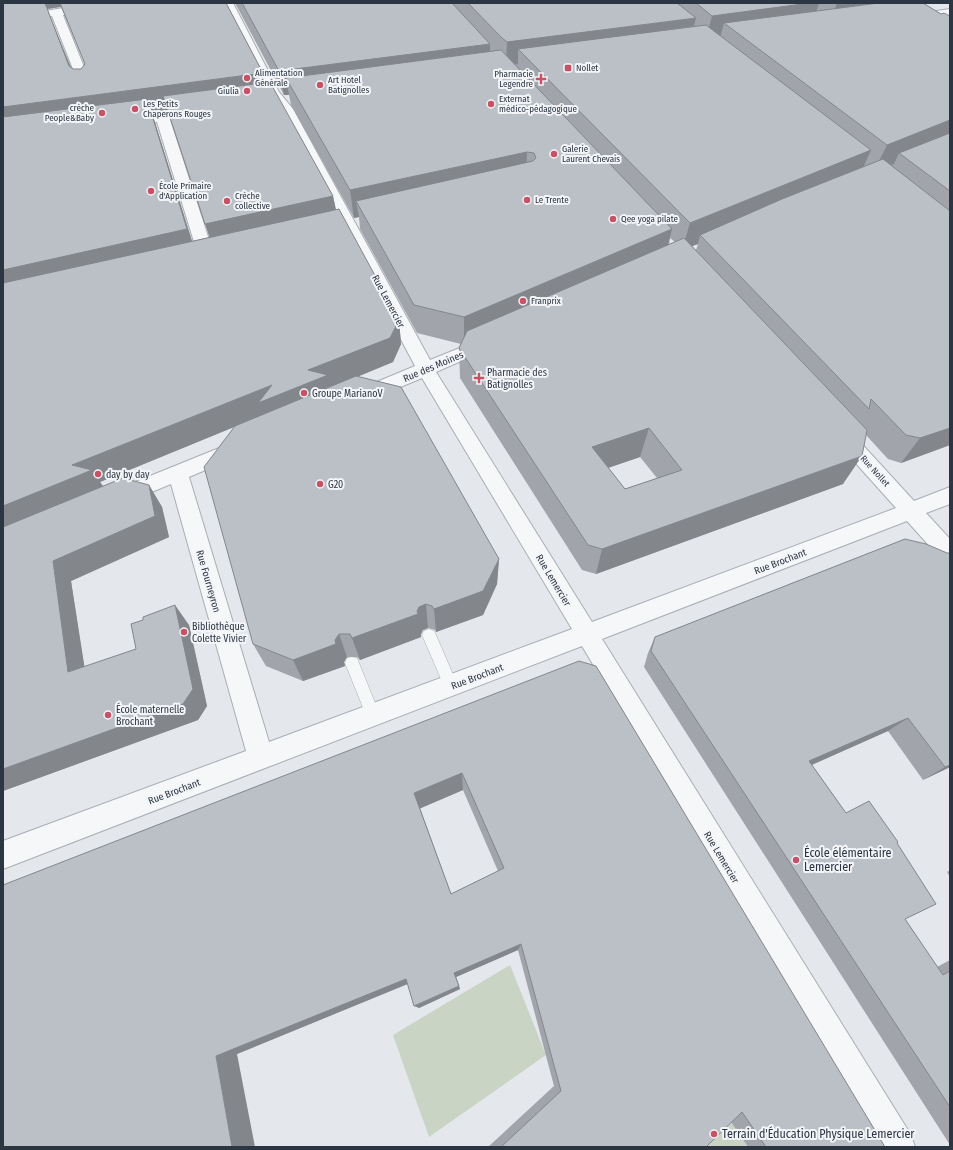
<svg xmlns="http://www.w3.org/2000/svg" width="953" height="1150" font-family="'Fira Sans Condensed',sans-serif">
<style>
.green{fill:#c9d4c5}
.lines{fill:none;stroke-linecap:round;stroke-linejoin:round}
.lane-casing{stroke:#a9aeb5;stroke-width:1}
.street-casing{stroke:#a9aeb5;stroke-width:2}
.lane{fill:#f6f7f9;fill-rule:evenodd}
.street{fill:#f6f7f9;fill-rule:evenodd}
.wall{fill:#a1a5ab;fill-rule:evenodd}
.shaded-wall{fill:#83868b}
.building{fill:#bbc0c7;stroke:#83868b;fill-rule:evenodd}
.poi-dot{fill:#c75265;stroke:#f3f5f8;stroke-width:1.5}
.labels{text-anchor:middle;stroke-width:4;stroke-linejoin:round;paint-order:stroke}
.far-poi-label{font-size:9px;fill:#2c3542;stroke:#f3f5f8;text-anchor:start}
.far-street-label{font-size:9px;fill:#2c3542;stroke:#f3f5f8}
.street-label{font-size:10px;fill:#2c3542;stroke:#f3f5f8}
.poi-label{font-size:10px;fill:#2c3542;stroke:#f3f5f8;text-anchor:start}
.near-poi-label{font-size:12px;fill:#2c3542;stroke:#f3f5f8;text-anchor:start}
</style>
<rect width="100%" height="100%" fill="#e4e7eb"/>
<!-- green -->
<g class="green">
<path d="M510 965 546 1055 429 1137 393 1035Z"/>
<path d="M730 1121 748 1147H676Z"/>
</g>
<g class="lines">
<defs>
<g id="lane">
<path d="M429 629 434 631 436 635 458 686 456 691 451 693 446 691 444 686 422 635 424 631Z"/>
<path d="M352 657 357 658 380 715 378 720 373 722 368 720 345 663 347 658Z"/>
</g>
<g id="street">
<path d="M93 3H120L114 6 63 15 93 89 91 92H83L81 89 52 16 3 24V18Z"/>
<path d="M221 3H233L279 92 293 109 430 360 487 337 493 339 496 343 493 347 436 372 592 622 896 508 835 440 832 435 835 430 842 428 849 430 914 501 950 487V504L926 513 950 539V563L942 560 907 521 602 639 911 1135 915 1147H880L582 646 3 869V841L246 751 171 484 120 505 113 503 110 497 113 491 229 444 236 442 243 444 246 449 243 454 189 477 269 742 572 629 422 378 362 403 355 401 353 396 355 391 415 366 280 110 267 93Z"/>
<path d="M950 9V15L910 21 906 20 904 18 906 16 910 15Z"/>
<path d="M200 108 205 109 207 112 205 115 170 120 215 258 213 261 207 263 201 261 199 258 157 122 125 126 120 125 118 122 120 119 125 118Z"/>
</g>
</defs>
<!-- lane casing -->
<use href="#lane" class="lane-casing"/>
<!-- street casing -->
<use href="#street" class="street-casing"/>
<!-- lane -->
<use href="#lane" class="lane"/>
<!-- street -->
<use href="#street" class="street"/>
</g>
<!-- wall -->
<g class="wall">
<path d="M3 3H226L263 73 265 83 333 196 336 209 399 320 401 344 393 362 357 377 499 559 497 584 483 615 436 632 435 630 428 628 423 630 421 634V637L360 660 357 657H347L344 662 345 666 303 681 266 666 253 644 234 427 100 482 103 486 149 485 162 507 169 537 71 581 84 667 136 649 189 625 207 706 198 720 3 791ZM61 7 85 64 81 69H73L71 67 47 9ZM168 110 210 237 192 241 152 113Z"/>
<path d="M235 3H923L941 14 950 16V445L901 463 888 459 866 435 843 484 596 574 582 570 460 378 459 348 461 344 417 333 360 229 359 217 354 218 291 105 289 95H284ZM670 238 675 242 669 244ZM698 244 696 250 692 246ZM640 457 657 478 625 489 608 468Z"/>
<path d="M905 539 950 767 923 780 888 731 812 765 846 813 897 843 905 919 937 967 950 960V1145L644 667 648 653 655 637Z"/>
<path d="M579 661 885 1147H748L731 1122 706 1147H488L554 1086 518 950 456 977 460 989 419 1008 408 984 237 1054 3 1147ZM463 790 498 871 451 894 420 808Z"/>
<path d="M950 870V877L947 872Z"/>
</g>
<!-- shaded-wall -->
<g class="shaded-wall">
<path d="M3 3H84L47 9 80 90Z"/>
<path d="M810 3H819L812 25 724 23 720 38 706 39 712 16Z"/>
<path d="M837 3H896L830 22Z"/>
<path d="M696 18 690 42 518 49V64L506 65 507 42Z"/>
<path d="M490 44V68L286 78 289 95H284L279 71Z"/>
<path d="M263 73 269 97 152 113 196 254 3 298V107Z"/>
<path d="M950 120V141L899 153 894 164 874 171 887 145Z"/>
<path d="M871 150 859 177 700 235 698 244 682 250 690 223Z"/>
<path d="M527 152 526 180 356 201 359 217 354 218 350 190Z"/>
<path d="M333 196 338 222 214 250 205 224Z"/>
<path d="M672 229 665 257 464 345V317Z"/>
<path d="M399 320 401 344 393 362 100 482 107 492 3 536V506L72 465 308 370Z"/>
<path d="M649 428 640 457 587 475 592 447Z"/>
<path d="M950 428V445L901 463 920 438Z"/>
<path d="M862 456 843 484 596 574 602 549Z"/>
<path d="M149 485 162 507 169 537 71 581 88 689 68 672 53 561Z"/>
<path d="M499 559 497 584 483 615 436 632 434 609Z"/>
<path d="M426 604 428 628 423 630 421 634V637L360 660 352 638 417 611 419 607Z"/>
<path d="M175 605 189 625 207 706 198 720 3 791V769L183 704Z"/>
<path d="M339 634 347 657 344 662 345 666 303 681 293 660 335 640Z"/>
<path d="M908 718 888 731 793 773 809 761Z"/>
<path d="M950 765V767L923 780 945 767Z"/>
<path d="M462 773 463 790 419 809 414 793Z"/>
<path d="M521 944 518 950 456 977 460 989 419 1008 414 1006 454 973Z"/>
<path d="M406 979 412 982 237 1054 255 1147H232L216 1056Z"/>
</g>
<!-- building -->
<g class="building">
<path d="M3 3H45L69 66 73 69H81L85 64 60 3H226L263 73 3 107Z"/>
<path d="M242 3H452L490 44 279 71Z"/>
<path d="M468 3H677L696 18 507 42 501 37Z"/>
<path d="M696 3H810L712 16Z"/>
<path d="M879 3H923L941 14 944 13 950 16V120L887 145 724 23Z"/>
<path d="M706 25 871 150 690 223 518 49Z"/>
<path d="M501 50 672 229 464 317 414 305 356 201 533 161 536 158 534 153 527 152 350 190 286 78Z"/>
<path d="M270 82 333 196 205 224 163 96Z"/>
<path d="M147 99 187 229 3 270V117Z"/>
<path d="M950 133V191L899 153Z"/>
<path d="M883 159 950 211V428L920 438 906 435 871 399 869 409 700 235 782 199Z"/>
<path d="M339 209 399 320 390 338 308 370 328 375 258 403 272 385 72 465 92 470 3 506V283Z"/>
<path d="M684 238 867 430 862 456 602 549 588 545 459 348 467 331ZM649 428 682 470 625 489 592 447Z"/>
<path d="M356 376 401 387 499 559 483 591 434 609 432 606 426 604 419 607 417 611 418 614 352 638 350 634H339L335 640 336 644 293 660 253 644 204 467 235 426Z"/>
<path d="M123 478 149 485 155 516 53 561 68 672 136 649 131 624 143 620V617L175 605 193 689 183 704 3 769V527Z"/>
<path d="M905 539 926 544 947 553H950V765L945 767 908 718 809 761 846 813 869 801 898 842 897 843 936 904 905 919 943 975 950 971V1107L651 651 655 637Z"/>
<path d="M579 661 596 666 885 1147H766L742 1112 706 1147H501L561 1091 521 944 454 973 459 986 414 1006 406 979 216 1056 232 1147H3V885ZM462 773 504 868 451 894 414 793Z"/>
</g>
<!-- markers -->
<g class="poi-dot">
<rect x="564" y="64" width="8" height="8" rx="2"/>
<circle cx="247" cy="78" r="4"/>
<path d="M539 73h4v4h4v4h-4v4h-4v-4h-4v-4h4z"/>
<circle cx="320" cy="85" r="4"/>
<circle cx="247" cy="91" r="4"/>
<circle cx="491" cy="104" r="4"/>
<circle cx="135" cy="109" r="4"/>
<circle cx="102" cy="113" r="4"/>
<circle cx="554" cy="154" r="4"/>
<circle cx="151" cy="191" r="4"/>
<circle cx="527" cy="200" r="4"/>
<circle cx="227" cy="201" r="4"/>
<circle cx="613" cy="219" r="4"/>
<circle cx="523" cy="301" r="4"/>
<path d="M477 372h4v4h4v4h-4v4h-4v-4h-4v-4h4z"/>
<circle cx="304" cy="393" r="4"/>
<circle cx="98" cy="474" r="4"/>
<circle cx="320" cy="484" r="4"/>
<circle cx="184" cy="632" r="4"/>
<circle cx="108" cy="715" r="4"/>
<circle cx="796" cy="860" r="4"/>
<circle cx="714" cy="1134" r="4"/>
</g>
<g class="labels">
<!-- far-poi labels -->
<g class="far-poi-label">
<text x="576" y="71">Nollet</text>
<text x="255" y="76">Alimentation<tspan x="255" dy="10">Générale</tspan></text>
<text x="533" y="77" text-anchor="end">Pharmacie<tspan x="533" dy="10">Legendre</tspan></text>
<text x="328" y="83">Art Hotel<tspan x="328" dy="10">Batignolles</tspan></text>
<text x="239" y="94" text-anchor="end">Giulia</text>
<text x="499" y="102">Externat<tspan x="499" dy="10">médico-pédagogique</tspan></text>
<text x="143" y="107">Les Petits<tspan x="143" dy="10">Chaperons Rouges</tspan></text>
<text x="94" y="111" text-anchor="end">crèche<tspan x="94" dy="10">People&amp;Baby</tspan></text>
<text x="562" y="152">Galerie<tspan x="562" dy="10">Laurent Chevais</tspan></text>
<text x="159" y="189">École Primaire<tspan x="159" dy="10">d'Application</tspan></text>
<text x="235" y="199">Crèche<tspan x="235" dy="10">collective</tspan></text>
<text x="535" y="203">Le Trente</text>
<text x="621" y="222">Qee yoga pilate</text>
<text x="531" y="304">Franprix</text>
</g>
<!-- far-street labels -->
<g class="far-street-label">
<text transform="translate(875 471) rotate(48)" y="3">Rue Nollet</text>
</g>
<!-- street labels -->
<g class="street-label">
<text transform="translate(389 301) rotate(62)" y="4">Rue Lemercier</text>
<text transform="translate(433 366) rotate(-23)" y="4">Rue des Moines</text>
<text transform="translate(780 561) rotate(-21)" y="4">Rue Brochant</text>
<text transform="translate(554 580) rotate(59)" y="4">Rue Lemercier</text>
<text transform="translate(209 581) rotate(74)" y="4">Rue Fourneyron</text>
<text transform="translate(477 676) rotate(-21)" y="4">Rue Brochant</text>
<text transform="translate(174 791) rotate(-21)" y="4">Rue Brochant</text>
<text transform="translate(722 857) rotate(59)" y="4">Rue Lemercier</text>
</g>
<!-- poi labels -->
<g class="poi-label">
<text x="487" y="376">Pharmacie des<tspan x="487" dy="12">Batignolles</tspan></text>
<text x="312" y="397">Groupe MarianoV</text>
<text x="106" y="478">day by day</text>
<text x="328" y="488">G20</text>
<text x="192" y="630">Bibliothèque<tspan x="192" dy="12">Colette Vivier</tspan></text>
<text x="116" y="713">École maternelle<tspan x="116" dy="12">Brochant</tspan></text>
</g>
<!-- near-poi labels -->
<g class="near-poi-label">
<text x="804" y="857">École élémentaire<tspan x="804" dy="14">Lemercier</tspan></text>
<text x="722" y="1138">Terrain d'Éducation Physique Lemercier</text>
</g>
</g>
<!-- border -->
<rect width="953" height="1150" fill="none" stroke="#2c3542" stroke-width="8"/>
</svg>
